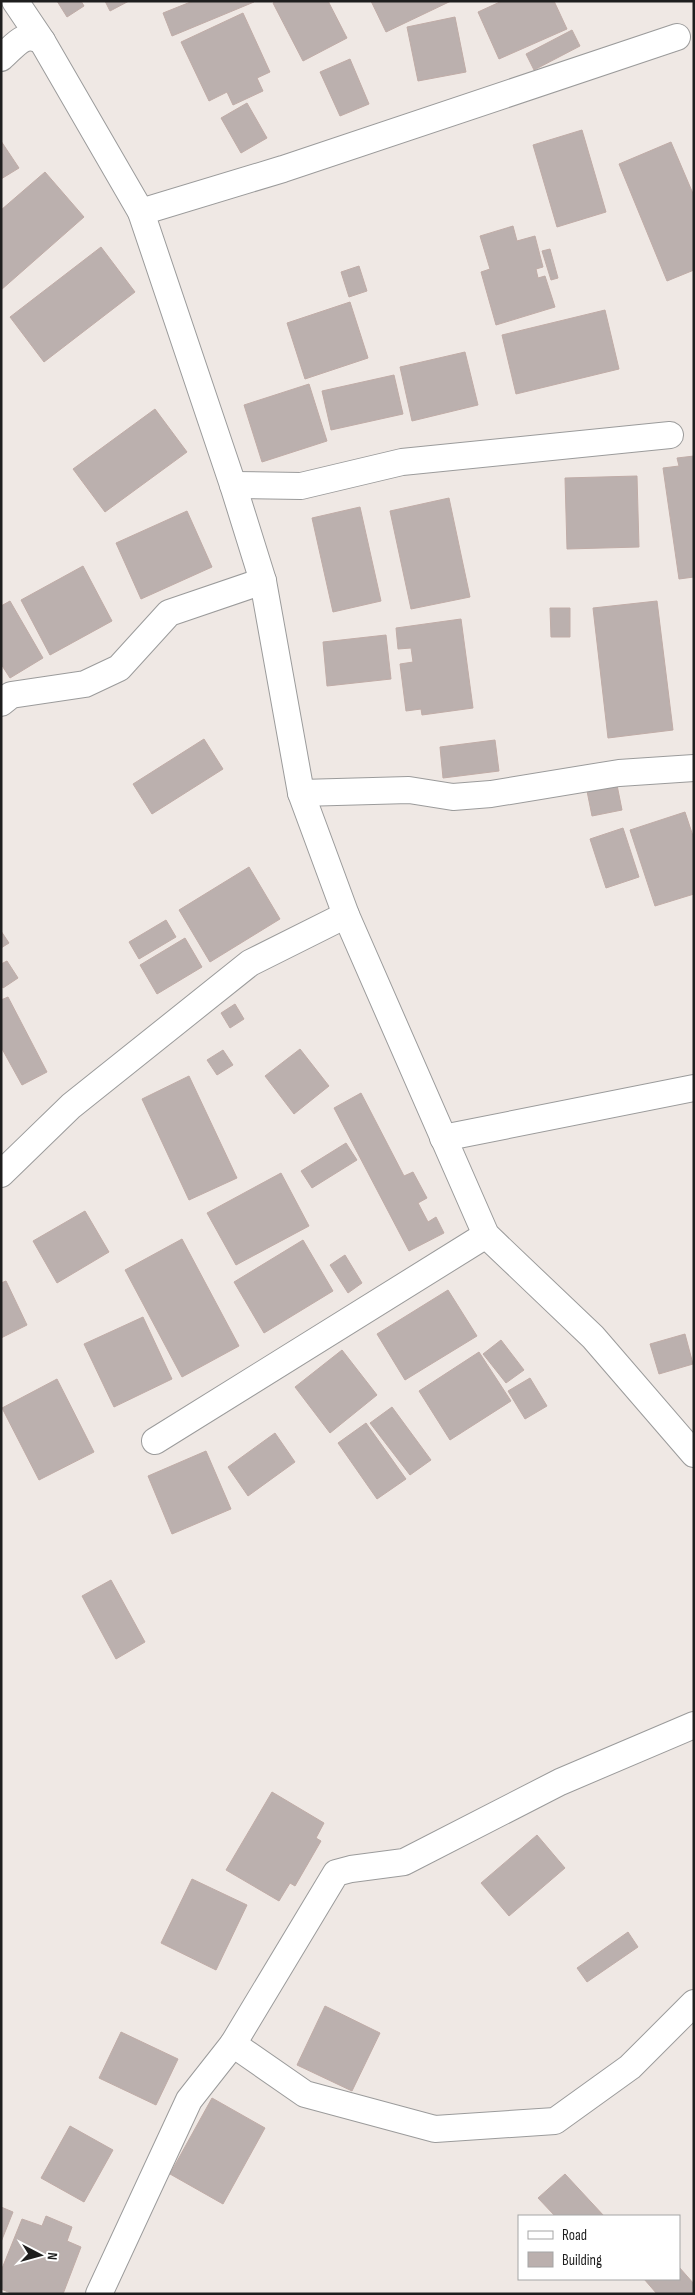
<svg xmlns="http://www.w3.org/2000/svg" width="695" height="2295" font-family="'Sofia Sans Condensed',sans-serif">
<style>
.building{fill:#bbb0ae;stroke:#c0aca7}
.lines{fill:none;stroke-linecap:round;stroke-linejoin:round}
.street-casing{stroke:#9b9b9b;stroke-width:28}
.street{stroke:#fff;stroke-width:26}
</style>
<rect width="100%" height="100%" fill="#efe8e4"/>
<!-- building -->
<g class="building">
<path d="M57 1H81L84 6 67 17Z"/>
<path d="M105 1H129L110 11Z"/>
<path d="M193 1H254V2L172 36 163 13Z"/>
<path d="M276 1H328L347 38 303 61 273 3Z"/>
<path d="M371 1H451L386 32Z"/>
<path d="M502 1H554L567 29 499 59 478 12Z"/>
<path d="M243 13 270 72 257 78 263 91 233 105 227 92 209 101 181 42Z"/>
<path d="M455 17 466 72 418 81 407 27Z"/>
<path d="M572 30 580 46 534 70 526 54Z"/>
<path d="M350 59 369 104 340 116 320 72Z"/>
<path d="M247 103 267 138 241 153 221 118Z"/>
<path d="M582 130 606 212 557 227 533 145Z"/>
<path d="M1 141 19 168 1 179Z"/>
<path d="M671 142 694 196V270L667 281 619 164Z"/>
<path d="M45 172 84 217 1 290V210Z"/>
<path d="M513 226 517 241 535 236 543 267 536 269 538 278 545 276 555 307 496 325 481 272 490 269 480 236Z"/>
<path d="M101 247 135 292 44 362 10 317Z"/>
<path d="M550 249 558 278 551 280 542 251Z"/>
<path d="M359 266 367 291 349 297 341 272Z"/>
<path d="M350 302 368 358 305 379 287 323Z"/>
<path d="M605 310 619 369 516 394 502 335Z"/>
<path d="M465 352 478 405 412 421 400 367Z"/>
<path d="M394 375 403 414 331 430 322 391Z"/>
<path d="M309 384 327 441 262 462 244 405Z"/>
<path d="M155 409 187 452 105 512 73 469Z"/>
<path d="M694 456V577L679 579 663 468 679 466 677 458Z"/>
<path d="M637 476 639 547 567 549 565 478Z"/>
<path d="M449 498 470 597 411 609 390 511Z"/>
<path d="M360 507 381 601 333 612 312 518Z"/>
<path d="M187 511 212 567 141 599 116 543Z"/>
<path d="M83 566 112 621 50 655 21 600Z"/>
<path d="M10 601 43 658 10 678 1 664V606Z"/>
<path d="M657 601 673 730 608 738 593 608Z"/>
<path d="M550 608H570V637H551Z"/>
<path d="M461 619 473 708 422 715 421 709 406 711 400 664 413 662 411 648 398 649 396 628Z"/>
<path d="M386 635 391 679 327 686 323 642Z"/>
<path d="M204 739 223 769 152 814 133 784Z"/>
<path d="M495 740 499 771 443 778 440 747Z"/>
<path d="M617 785 622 810 592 816 587 791Z"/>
<path d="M685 812 694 839V894L655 906 630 830Z"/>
<path d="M623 828 639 877 606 888 590 839Z"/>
<path d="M249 867 280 919 210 962 179 910Z"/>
<path d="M166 920 176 937 139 959 129 942Z"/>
<path d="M1 931 9 943 1 948Z"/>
<path d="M185 938 202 967 157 994 140 965Z"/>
<path d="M7 961 18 978 3 988 1 984V964Z"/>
<path d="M8 997 47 1072 22 1085 1 1047V1000Z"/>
<path d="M235 1004 244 1019 230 1028 221 1013Z"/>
<path d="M300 1049 329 1086 294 1114 265 1076Z"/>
<path d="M223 1050 233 1065 217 1075 207 1060Z"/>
<path d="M189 1076 237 1178 189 1200 142 1099Z"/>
<path d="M361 1093 404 1176 413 1172 427 1198 418 1203 428 1222 436 1217 444 1233 409 1251 334 1108Z"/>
<path d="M346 1143 357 1160 312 1188 301 1171Z"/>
<path d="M281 1173 309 1226 236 1265 207 1213Z"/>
<path d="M85 1211 109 1252 57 1283 33 1241Z"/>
<path d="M182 1239 239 1346 182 1377 125 1270Z"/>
<path d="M303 1240 333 1291 264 1333 234 1282Z"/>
<path d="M345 1255 362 1283 348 1293 330 1265Z"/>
<path d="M6 1281 27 1325 1 1338V1283Z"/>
<path d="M448 1290 477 1336 405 1380 377 1334Z"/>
<path d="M143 1317 172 1379 114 1407 84 1344Z"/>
<path d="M685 1334 693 1364 659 1374 650 1344Z"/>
<path d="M501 1340 524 1370 506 1383 483 1354Z"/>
<path d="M342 1350 377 1395 330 1433 295 1387Z"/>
<path d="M479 1352 511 1401 450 1440 419 1391Z"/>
<path d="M530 1378 547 1406 525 1419 508 1391Z"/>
<path d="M57 1379 94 1452 39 1480 2 1408Z"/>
<path d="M392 1407 431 1460 410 1475 370 1423Z"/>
<path d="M366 1423 406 1479 377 1499 338 1443Z"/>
<path d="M275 1433 295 1462 248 1496 228 1467Z"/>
<path d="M206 1451 231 1509 172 1534 148 1476Z"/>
<path d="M111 1580 145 1642 116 1659 82 1596Z"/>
<path d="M272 1792 324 1823 316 1838 321 1841 295 1886 290 1883 279 1901 226 1870Z"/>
<path d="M537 1835 565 1868 509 1916 481 1883Z"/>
<path d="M192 1879 247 1905 216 1970 161 1943Z"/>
<path d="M628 1932 638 1947 587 1982 577 1968Z"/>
<path d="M325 2006 380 2033 352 2091 297 2065Z"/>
<path d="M121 2032 178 2059 156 2105 99 2078Z"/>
<path d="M212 2098 265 2128 223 2204 170 2174Z"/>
<path d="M70 2126 113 2150 84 2202 41 2178Z"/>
<path d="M565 2174 604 2216H555L538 2198Z"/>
<path d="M1 2207 13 2212 1 2242Z"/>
<path d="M46 2216 72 2227 67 2241 81 2247 63 2294H13L1 2289V2271L22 2219 42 2226Z"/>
<path d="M679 2267 694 2284V2294H657L644 2279H679Z"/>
</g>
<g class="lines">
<defs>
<g id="street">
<path d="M15 1 42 41 141 212 233 485 263 581 301 793 346 915 486 1235 593 1337 694 1454"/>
<path d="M1 58C15 46 24 30 42 41"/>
<path d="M141 212 283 169 677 37"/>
<path d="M233 485 301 486 402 462 670 435"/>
<path d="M1 703 11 695 85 684 119 668 169 613 263 581"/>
<path d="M301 793 409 790 453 797 491 794 619 773 694 768"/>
<path d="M443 1138 694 1088"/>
<path d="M1 1174 71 1106 250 963 346 915"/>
<path d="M155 1441 486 1235"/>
<path d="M233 2044 336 1873 351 1869 404 1862 560 1782 694 1725"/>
<path d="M99 2294 189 2100 233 2044 305 2094 435 2129 555 2121 630 2067 694 2003"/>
</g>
</defs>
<!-- street casing -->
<use href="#street" class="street-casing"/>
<!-- street -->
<use href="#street" class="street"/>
</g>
<!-- border -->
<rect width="695" height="2295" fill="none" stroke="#1e1e1e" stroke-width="5"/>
<!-- legend -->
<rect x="518" y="2215" width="162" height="65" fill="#ffffff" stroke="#a5a5a5"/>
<rect x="528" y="2231" width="25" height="8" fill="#ffffff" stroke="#a5a5a5"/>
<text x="562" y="2240" font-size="15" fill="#1e1e1e">Road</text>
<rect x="528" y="2252" width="25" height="15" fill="#bbb0ae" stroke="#a5a5a5"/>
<text x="562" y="2265" font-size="15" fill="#1e1e1e">Building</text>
<!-- north arrow -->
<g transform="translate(40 2255) rotate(96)" stroke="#ffffff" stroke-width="4" paint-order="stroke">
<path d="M0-4L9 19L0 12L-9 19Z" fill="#1e1e1e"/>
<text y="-8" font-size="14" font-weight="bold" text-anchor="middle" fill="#1e1e1e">N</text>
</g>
</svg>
